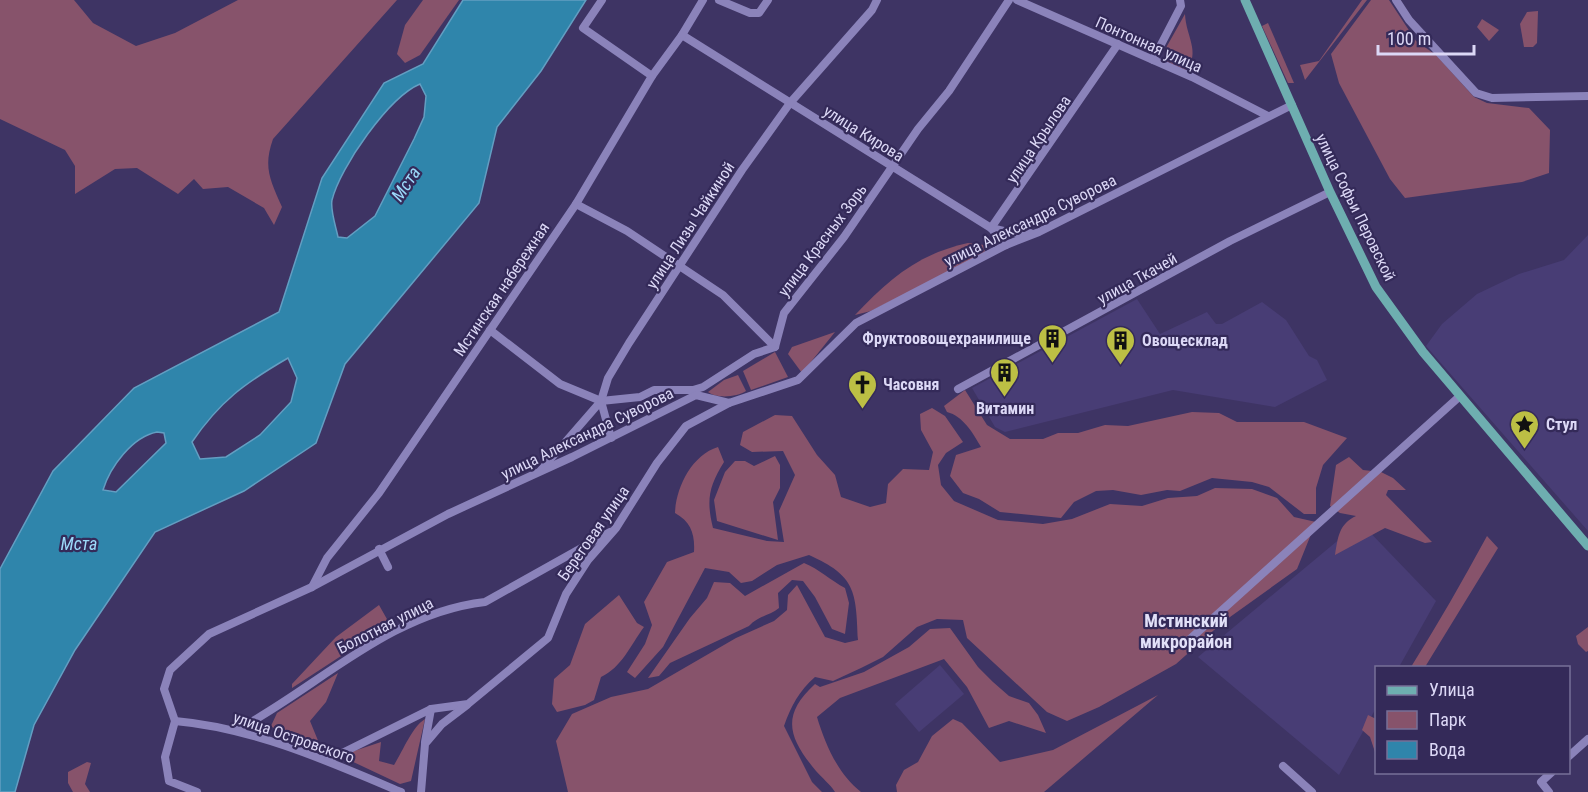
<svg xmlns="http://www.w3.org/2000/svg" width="1588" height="792" font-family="'Roboto Condensed',sans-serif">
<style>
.built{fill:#483d75}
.green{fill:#87536b}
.water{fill:#2f85ab;stroke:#639ec2;stroke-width:1.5;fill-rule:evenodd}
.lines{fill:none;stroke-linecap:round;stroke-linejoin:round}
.minor{stroke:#8b83ba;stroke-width:8}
.major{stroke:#6eaeb0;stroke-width:9}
.labels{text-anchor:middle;stroke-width:4.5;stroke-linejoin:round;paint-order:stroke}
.street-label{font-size:16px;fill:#dcd8f6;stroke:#342a59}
.poi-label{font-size:16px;font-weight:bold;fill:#dcd8f6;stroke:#342a59;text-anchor:start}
.water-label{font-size:18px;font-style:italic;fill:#9cdafa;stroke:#342a59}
.neighbourhood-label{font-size:18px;font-weight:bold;fill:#e2e0f8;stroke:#342a59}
</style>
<rect width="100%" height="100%" fill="#3e3464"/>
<!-- built -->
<g class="built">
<path d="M1588 235V531L1426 346 1442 324 1477 294 1519 274 1564 260Z"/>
<path d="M1137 299 1160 334 1207 312 1216 324H1222L1262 302 1286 320 1309 356 1317 360 1327 380 1275 407 1173 390 1005 432 995 427 972 388Z"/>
<path d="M1360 522 1436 601 1399 667 1376 668V708L1339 775 1198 657Z"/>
<path d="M940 665 964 694 919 732 895 704Z"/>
</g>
<!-- green -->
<g class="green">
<path d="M0 0H74L93 23 136 46 175 33 238 0H397L273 139C263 167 270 180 282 207L274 225 264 208 228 187 203 189 194 179 178 194 137 168 115 169 75 194V166L65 150 0 119Z"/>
<path d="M423 0H459L420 55 405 63 397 54 405 25Z"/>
<path d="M1362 0H1367L1305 80 1300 65 1319 61Z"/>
<path d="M1371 0H1389L1416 41 1436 55 1474 97 1487 103 1529 108 1550 130 1549 173 1522 182 1405 198 1390 179 1339 83 1331 54Z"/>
<path d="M1538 11 1537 43 1533 47H1524L1520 24 1527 12Z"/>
<path d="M1185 14C1186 37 1201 52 1186 70L1163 60 1167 46Z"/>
<path d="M1482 19 1499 30 1489 41 1477 27Z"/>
<path d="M1268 23 1294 83H1288L1262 26Z"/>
<path d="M968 243 984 245 985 254 871 311 855 315C889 279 918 254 968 243Z"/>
<path d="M835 332 802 373 788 354 792 347Z"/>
<path d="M775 352 788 377 751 390 743 371Z"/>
<path d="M738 375 746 391C737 397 717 399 708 392L724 380Z"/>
<path d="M965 390 987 425 1010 439H1043L1058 433H1078L1105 425 1128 426 1192 412 1219 413 1237 422H1304L1347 438 1323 465 1316 488V514H1304L1269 487 1252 482 1212 478 1180 491 1167 490 1141 495 1113 490 1096 491 1074 502 1061 518 1000 512 979 499 963 493 950 476 956 455 981 447C973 433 963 416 947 412L944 406Z"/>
<path d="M932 408 945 416 963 442 946 453 938 465 941 485 954 501 998 520 1043 524 1072 519 1110 504 1142 506 1168 498 1197 496 1215 488 1252 489 1277 498 1294 517 1316 522 1297 569 1223 622 1176 664 1099 707 1067 721 1047 712 967 638 963 620 937 619 917 627 883 657 861 668 833 681 815 677C799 691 791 706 784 726L812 782 822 792H568L556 741 572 714 611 697 648 689 736 638 774 621 787 610 788 595 797 585 825 637 845 643 858 640C856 591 856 576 809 555L777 565 752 581 741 583 729 572 705 568 663 647 635 678 627 672 645 644 652 625 644 602 667 562 694 552C695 534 691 522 675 513 676 487 692 455 718 447L724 462C709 486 706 500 713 528L767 541 784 542 779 511 795 475 783 451 752 452 740 445 743 432 775 415 792 416 817 455 835 475 841 497 870 507 886 503 888 484 903 469 929 470 933 452 921 430 920 414Z"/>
<path d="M775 456 780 465V488L773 502 778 540 717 521 714 500 725 472 735 461H745L754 466Z"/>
<path d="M1349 457 1363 470 1381 472 1393 478 1406 490H1388L1386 495 1432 542 1425 543 1385 528 1335 555C1338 537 1339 524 1356 516L1340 513 1330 506 1336 465Z"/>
<path d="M1487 536 1498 548 1425 667H1411C1438 624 1463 580 1487 536Z"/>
<path d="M804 563C819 569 830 580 845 588L849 603 845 634 832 629 815 597 803 581 792 580 778 593 779 608C769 616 758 616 749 626L670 663 659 676 648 678 690 618 707 598 714 582 730 583 745 596Z"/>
<path d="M619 595 637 623 644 627C630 646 622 667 601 677L594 700 585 705 557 712 552 704 554 679 570 665 585 624Z"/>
<path d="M379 605 392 628 364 641 292 688V684L336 637Z"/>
<path d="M1588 627V651L1586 652 1578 644 1576 636Z"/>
<path d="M950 628 978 667 993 682 1009 696 1029 703 1038 715 1046 733 1009 721 989 728 967 687 944 659 840 698 817 717C825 744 838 774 861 792H835C830 784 822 778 816 771 789 738 780 716 815 684L820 687 864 672 909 647 930 629Z"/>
<path d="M338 673 326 702 310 721 319 743C300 741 285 739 271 726L277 713Z"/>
<path d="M1158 695 1044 792H897L896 785 904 770 918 762 932 736 953 719 962 723 1000 762 1053 750Z"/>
<path d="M1368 715 1376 719V755L1370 737 1362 730Z"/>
<path d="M425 719 411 781 400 784 347 759 351 752 381 742 379 761 394 765C403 751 412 727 425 719Z"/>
<path d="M87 762 91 763 85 784 90 792H73L68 783V772Z"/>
</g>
<!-- water -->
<path class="water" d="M463 0H586L541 71 497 127 479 203 345 364 316 443 244 491 155 532 75 650 34 725 15 792H0V569L53 471 134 388 279 312 322 178 384 83 423 64ZM420 84 426 96 424 117 414 139 375 216 347 238 338 237C336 227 330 210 332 200 340 167 389 97 420 84ZM288 358 297 378 291 402 260 435 226 457 200 459 192 442C220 401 245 383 288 358ZM157 432 164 433 166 443 116 492 103 490C110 467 132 437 157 432Z"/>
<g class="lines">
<!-- minor -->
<g class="minor">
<path d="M602 0 583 28 652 76"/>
<path d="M719 0 750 13H759L768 0"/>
<path d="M1017 0 1192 77 1268 116"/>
<path d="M1396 0 1409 20 1476 93 1492 98 1588 96"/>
<path d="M682 35 991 228 1012 233H1030"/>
<path d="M1153 60 1181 6 1180 0"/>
<path d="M576 204 627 231 723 295 775 347"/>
<path d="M1006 245 991 228 1118 44"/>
<path d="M490 330 560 384 601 401 611 438"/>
<path d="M958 389 1230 241 1330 192"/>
<path d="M601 401 640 397 654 390H693L703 387 754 354 775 347 784 313 844 237 918 129 949 91 1009 0"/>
<path d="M541 470 601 401 608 378 629 343 742 170 790 103 872 10 877 0"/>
<path d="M379 549 388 567"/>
<path d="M312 587 327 558 379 493 576 204 652 76 682 35 703 0"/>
<path d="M1190 639 1460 396"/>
<path d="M175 721C254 728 328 761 401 792"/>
<path d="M237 730C318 687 389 613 485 602L610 532"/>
<path d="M425 742 431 709"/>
<path d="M1568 757 1588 739"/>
<path d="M328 760 431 709 468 704 548 638 566 594 588 560 616 528 657 463 686 426 729 403"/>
<path d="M1283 766 1312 792"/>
<path d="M197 792 169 781 165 757 175 721 164 689 170 670 209 634 312 587 448 514 572 457 696 395 729 403 798 380 856 323 1006 245 1039 232 1292 105"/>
<path d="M421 792 425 744 442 724 467 705"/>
<path d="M1549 792 1541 782 1552 772"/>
</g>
<!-- major -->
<path class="major" d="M1245 0 1330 192 1376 287 1423 352 1588 546"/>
</g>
<!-- icons -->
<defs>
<symbol id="building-pin" viewBox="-11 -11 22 30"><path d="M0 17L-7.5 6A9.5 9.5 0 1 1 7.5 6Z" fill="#bcbf44" stroke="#342a59"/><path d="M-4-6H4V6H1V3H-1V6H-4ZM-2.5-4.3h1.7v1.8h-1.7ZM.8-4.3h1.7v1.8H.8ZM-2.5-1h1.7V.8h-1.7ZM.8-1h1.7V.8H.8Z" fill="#111"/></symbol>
<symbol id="church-pin" viewBox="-11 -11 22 30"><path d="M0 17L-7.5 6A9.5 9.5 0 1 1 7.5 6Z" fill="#bcbf44" stroke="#342a59"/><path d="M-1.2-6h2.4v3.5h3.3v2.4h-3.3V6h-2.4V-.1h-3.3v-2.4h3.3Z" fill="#111"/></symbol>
<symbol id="sight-pin" viewBox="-11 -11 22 30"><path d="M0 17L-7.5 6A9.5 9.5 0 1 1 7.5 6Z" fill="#bcbf44" stroke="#342a59"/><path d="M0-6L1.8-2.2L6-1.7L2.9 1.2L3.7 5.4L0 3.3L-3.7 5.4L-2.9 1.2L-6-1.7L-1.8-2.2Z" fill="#111"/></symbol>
</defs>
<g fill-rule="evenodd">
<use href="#building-pin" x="1036" y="322" width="33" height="45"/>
<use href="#building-pin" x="1104" y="324" width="33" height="45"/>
<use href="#building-pin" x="988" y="356" width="33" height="45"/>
<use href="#church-pin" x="846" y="368" width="33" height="45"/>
<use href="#sight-pin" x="1508" y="408" width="33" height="45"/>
</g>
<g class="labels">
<!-- street labels -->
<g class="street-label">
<text transform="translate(1149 44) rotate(24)" y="6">Понтонная улица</text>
<text transform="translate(864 133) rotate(32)" y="6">улица Кирова</text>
<text transform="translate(1038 139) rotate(-56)" y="6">улица Крылова</text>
<text transform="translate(1356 207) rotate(64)" y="6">улица Софьи Перовской</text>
<text transform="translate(1030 220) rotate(-26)" y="6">улица Александра Суворова</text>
<text transform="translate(690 225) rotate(-57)" y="6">улица Лизы Чайкиной</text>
<text transform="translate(822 240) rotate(-53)" y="6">улица Красных Зорь</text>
<text transform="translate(1137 278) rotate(-29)" y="6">улица Ткачей</text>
<text transform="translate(501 289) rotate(-56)" y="6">Мстинская набережная</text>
<text transform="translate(587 433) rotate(-26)" y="6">улица Александра Суворова</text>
<text transform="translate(593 533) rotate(-55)" y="6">Береговая улица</text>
<text transform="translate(385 625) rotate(-27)" y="6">Болотная улица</text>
<text transform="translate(294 737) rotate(19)" y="6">улица Островского</text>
</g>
<!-- poi labels -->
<g class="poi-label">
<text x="1031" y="344" text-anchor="end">Фруктоовощехранилище</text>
<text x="1142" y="346">Овощесклад</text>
<text x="883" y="390">Часовня</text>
<text x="1005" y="414" text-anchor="middle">Витамин</text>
<text x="1546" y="430">Стул</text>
</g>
<!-- water labels -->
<g class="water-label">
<text transform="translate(406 184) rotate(-56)" y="6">Мста</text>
<text x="79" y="550">Мста</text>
</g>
<!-- neighbourhood labels -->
<g class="neighbourhood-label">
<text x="1186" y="627">Мстинский<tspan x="1186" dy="21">микрорайон</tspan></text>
</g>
</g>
<!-- legend -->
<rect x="1375" y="666" width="195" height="108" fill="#342a59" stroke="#777098" stroke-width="1.5"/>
<rect x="1387" y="686" width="30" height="9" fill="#6eaeb0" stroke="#777098" stroke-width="1.5"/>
<text x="1429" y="696" font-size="18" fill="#dcd8f6">Улица</text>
<rect x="1387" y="711" width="30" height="18" fill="#87536b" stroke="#777098" stroke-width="1.5"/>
<text x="1429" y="726" font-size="18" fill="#dcd8f6">Парк</text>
<rect x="1387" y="741" width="30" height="18" fill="#2f85ab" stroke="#777098" stroke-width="1.5"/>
<text x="1429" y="756" font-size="18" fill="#dcd8f6">Вода</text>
<!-- scale -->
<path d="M1378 45v9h96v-9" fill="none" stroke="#dcd8f6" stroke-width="3"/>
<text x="1387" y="45" font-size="18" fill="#dcd8f6" stroke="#342a59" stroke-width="4.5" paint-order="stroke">100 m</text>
</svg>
